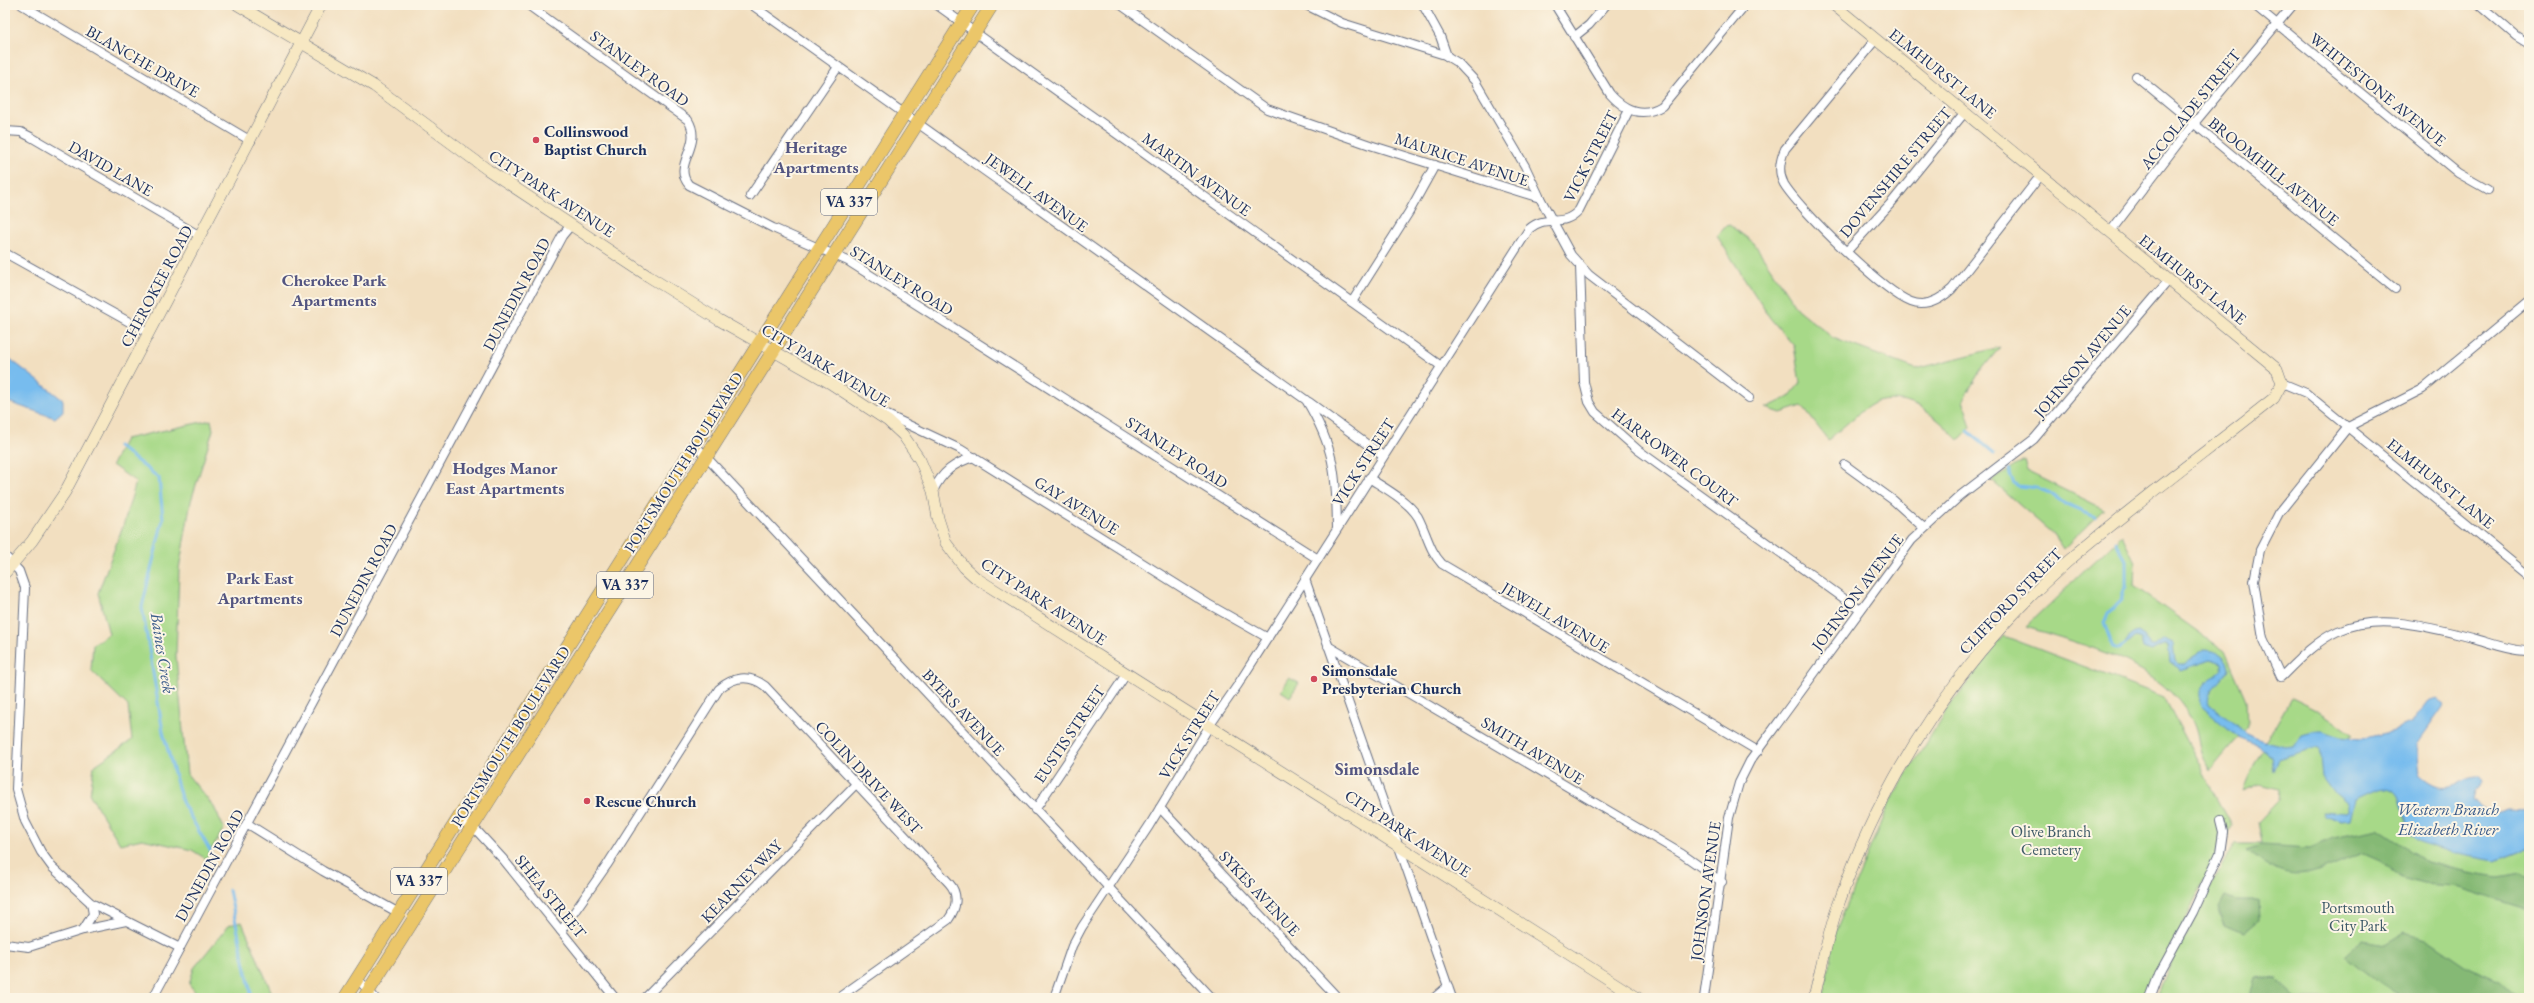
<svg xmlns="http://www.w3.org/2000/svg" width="2534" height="1003" font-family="'EB Garamond',serif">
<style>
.green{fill:#a7d988;stroke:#618473}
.forest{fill:#85b974;stroke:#507469}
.water{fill:#77bcee;stroke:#4976a6}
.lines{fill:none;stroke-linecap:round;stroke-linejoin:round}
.stream{stroke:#77bcee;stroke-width:3}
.street-casing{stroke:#666d80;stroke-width:10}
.secondary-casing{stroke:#666d80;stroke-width:12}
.primary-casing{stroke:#666d80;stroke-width:14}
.street{stroke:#fff;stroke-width:8}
.secondary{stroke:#f7e8c3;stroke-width:11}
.primary{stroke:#ebc669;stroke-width:13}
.poi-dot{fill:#d1495b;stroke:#fcf5e5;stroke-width:1.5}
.labels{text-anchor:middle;stroke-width:4;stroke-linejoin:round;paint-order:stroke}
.shield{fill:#fcf5e5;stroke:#5e6a86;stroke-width:1}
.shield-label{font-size:15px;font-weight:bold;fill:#1b2f5e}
.street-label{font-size:16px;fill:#1b2f5e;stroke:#fcf5e5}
.poi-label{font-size:16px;font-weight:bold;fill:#1b2f5e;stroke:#fcf5e5;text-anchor:start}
.park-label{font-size:16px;fill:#3e5a68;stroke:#fcf5e5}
.neighbourhood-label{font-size:17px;font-weight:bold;fill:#535581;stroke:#fcf5e5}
.water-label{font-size:17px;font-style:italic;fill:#375989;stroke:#fcf5e5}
.quarter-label{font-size:18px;font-weight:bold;fill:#535581;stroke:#fcf5e5}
</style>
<rect width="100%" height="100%" fill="#fcf5e5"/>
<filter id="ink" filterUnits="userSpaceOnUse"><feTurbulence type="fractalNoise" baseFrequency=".025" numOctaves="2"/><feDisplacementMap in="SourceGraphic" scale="8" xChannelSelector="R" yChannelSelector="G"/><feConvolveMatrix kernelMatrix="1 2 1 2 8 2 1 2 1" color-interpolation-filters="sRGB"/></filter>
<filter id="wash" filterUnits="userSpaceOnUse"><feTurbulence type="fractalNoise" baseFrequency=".012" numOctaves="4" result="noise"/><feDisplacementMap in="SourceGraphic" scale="16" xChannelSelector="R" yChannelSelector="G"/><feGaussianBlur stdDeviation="0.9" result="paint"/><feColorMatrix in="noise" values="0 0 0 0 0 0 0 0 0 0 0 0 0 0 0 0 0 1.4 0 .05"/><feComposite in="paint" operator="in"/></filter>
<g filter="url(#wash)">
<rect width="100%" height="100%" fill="#f2dfc0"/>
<!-- green -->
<g class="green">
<path d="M1728 224 1754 243 1797 309 1833 338 1916 369 2000 347 1979 373 1963 400 1971 427 1959 440C1937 418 1912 393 1877 402 1865 406 1839 431 1828 440L1802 406 1781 413 1766 408 1789 397 1800 383 1794 346 1770 318 1717 236Z"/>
<path d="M211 420 213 430 191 501 179 569 176 656 187 774 214 807 224 828 206 859 192 850 142 839 120 844 90 795 94 766 132 740 128 706 91 670 93 644 109 634 98 593 124 523 136 482 112 465 125 439Z"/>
<path d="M2024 460 2027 471 2104 509 2063 549 2054 535 1992 481Z"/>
<path d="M2122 535 2135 562 2134 586 2225 651 2246 700 2247 727 2210 771C2207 765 2202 759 2201 752 2198 743 2198 731 2193 722 2163 663 2084 645 2026 627Z"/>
<path d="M2004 636 2164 697 2232 826 2146 998H1822L1836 931 1888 805 1948 708Z"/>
<path d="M1289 678 1299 683 1290 697 1281 691Z"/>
<path d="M2291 698 2326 715 2353 734 2334 748 2495 861 2529 848V877L2520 873 2529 888V998H2157L2170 964 2234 843H2262L2258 822 2279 800 2280 789 2260 784 2243 791 2256 760Z"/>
<path d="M242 922 274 998H200L189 984 194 968 229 925Z"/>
</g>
<!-- forest -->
<g class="forest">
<path d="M2378 829 2427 862 2467 872 2499 877 2520 873 2529 877V910L2453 886 2423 884 2402 878 2380 860 2364 853C2311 871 2296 893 2247 850L2262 845 2310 848 2333 838Z"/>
<path d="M2224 896 2237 900H2258L2259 920 2244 933 2225 925 2218 907Z"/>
<path d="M2405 932 2429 940 2470 968 2500 981 2518 998H2404L2375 980 2345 956 2362 940 2385 944Z"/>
<path d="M2255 977 2277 979 2297 998H2250Z"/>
</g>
<!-- water -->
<g class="water">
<path d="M5 355 63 400V411L55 418 5 401Z"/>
<path d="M2137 632 2143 636 2151 646H2155L2164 639 2173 643 2175 661 2178 664H2184L2205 650C2216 650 2228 658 2229 669 2223 680 2205 691 2209 704L2247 734 2269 743 2286 747 2293 746 2301 734 2314 731H2324L2340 737 2361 739 2394 731 2412 723 2429 700 2437 698 2444 703 2443 707 2417 744 2420 775C2451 803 2457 775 2480 777L2482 783 2475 791 2473 799 2481 808 2496 814 2508 810 2529 811V848L2495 861 2452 853 2418 841 2412 835 2398 796C2388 779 2369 794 2355 799L2350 820 2341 821 2324 815 2322 811 2345 813 2348 811V803L2330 788 2322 777 2319 748C2316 746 2287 757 2278 759L2273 771 2271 757 2267 752 2259 746 2238 738 2200 705C2197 687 2211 680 2222 669V664L2211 660 2181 670 2170 662 2168 645H2163L2151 651 2143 648 2141 639 2135 637 2122 648 2131 634Z"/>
</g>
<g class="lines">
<!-- stream -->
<g class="stream">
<path d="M1968 431 1994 453"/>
<path d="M118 446 159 478 163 519 142 607 163 732 182 802 211 852"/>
<path d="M2008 470 2014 483 2018 486 2037 488 2050 493 2065 504 2095 517"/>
<path d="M2115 541 2126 560V586L2122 599 2108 613 2104 623 2113 647 2118 649 2125 645"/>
<path d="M229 890 252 998"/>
</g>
</g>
</g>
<g filter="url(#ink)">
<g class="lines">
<defs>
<g id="street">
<path d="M22 5 251 141"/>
<path d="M528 5 688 120C704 146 671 164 689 185L773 228 848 261 1318 559"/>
<path d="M752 5 1306 400C1335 448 1336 473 1337 528"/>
<path d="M937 5 1441 366"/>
<path d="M1121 5 1267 109 1370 145 1540 198 1571 255 1589 275 1749 398"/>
<path d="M1306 5 1342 23 1445 55 1458 63 1475 81 1525 166 1540 198"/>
<path d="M1423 5 1440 36 1447 56"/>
<path d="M1555 5 1610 94C1625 111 1642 118 1662 106L1745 5"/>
<path d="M2254 5 2458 173 2488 190"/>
<path d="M2480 5 2516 36 2529 44"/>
<path d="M1574 37 1589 25 1606 5"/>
<path d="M1876 39 1785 149C1780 160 1778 173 1784 184 1799 209 1884 292 1911 302 1926 308 1941 299 1952 289L2041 175"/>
<path d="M2136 76 2395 289"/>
<path d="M5 131 21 132 31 137 200 236"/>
<path d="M750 196 838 67"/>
<path d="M2110 232 2186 133 2293 5"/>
<path d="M1847 251 1892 202 1965 112"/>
<path d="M5 253 149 333"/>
<path d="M1580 266 1584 382 1589 402 1595 412 1638 450 1860 610"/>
<path d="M2529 301 2423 389 2348 427 2279 513 2260 550 2254 581 2263 638 2281 677C2298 660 2316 641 2338 631 2380 612 2431 628 2473 638 2491 643 2510 651 2529 651"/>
<path d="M1352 302 1409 212 1435 165"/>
<path d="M2282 383 2306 393 2529 576"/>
<path d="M1309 402 1383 456"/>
<path d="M879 411 960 449 1208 604 1268 638"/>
<path d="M695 445 1212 998"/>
<path d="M1845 465 1893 500 1924 528"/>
<path d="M1369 478C1386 489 1407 500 1418 517 1427 534 1429 550 1442 564L1758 751"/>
<path d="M933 491C942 472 954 463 974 457"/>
<path d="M5 556 19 571 25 588 16 789 25 821 41 852 52 867 91 903 180 948"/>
<path d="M1305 579 1452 998"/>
<path d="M1328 646 1682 854 1722 882"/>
<path d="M1160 808 1338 998"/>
<path d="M1035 810 1127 673"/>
<path d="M458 818 478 832 503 859 615 998"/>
<path d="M248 824 323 871 399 913"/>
<path d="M83 930 126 921"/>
<path d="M561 931 607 865 719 689C733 677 749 674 765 686L949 883C959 894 957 908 948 920L838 998"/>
<path d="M5 944 29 947 83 930 93 914 91 903"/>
<path d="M357 978 375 998"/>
<path d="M153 998 562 236 571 225"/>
<path d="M645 998 856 784"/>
<path d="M1054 998 1072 946 1082 927 1149 826 1210 725 1237 686 1529 229C1547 213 1562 229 1579 210L1629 110"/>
<path d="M1434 998 1448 986"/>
<path d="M1704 998 1729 818 1739 783 1750 761 1912 540 1961 495 2034 439 2169 280"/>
<path d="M2150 998 2159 974 2193 912 2220 853 2223 832 2220 820"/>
</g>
<g id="secondary">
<path d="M238 5 374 86 488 170 648 276 719 320 830 383 888 421 903 435 920 460 933 491 938 518 946 543 964 567 976 578 1638 998"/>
<path d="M5 573 32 541 65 492 321 5"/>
<path d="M1814 998C1822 965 1828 932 1840 900 1884 773 1965 652 2066 563 2133 505 2205 453 2274 398L2282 383 2277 369 1834 5"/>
</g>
<g id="primary">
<path d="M345 998 973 5"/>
<path d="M364 998 992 5"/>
</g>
</defs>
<!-- street casing -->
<use href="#street" class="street-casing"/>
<!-- secondary casing -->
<use href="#secondary" class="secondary-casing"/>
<!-- primary casing -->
<use href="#primary" class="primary-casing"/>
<!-- street -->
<use href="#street" class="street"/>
<!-- secondary -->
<use href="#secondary" class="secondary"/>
<!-- primary -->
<use href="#primary" class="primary"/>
</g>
</g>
<!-- markers -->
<g class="poi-dot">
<circle cx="536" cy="140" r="4"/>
<circle cx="1314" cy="679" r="4"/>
<circle cx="587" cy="801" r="4"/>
</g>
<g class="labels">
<!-- shield labels -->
<g class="shield">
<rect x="821" y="189" width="56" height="26" rx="3"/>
<rect x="597" y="572" width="56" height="26" rx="3"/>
<rect x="391" y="868" width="56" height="26" rx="3"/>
</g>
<g class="shield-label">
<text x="849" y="207">VA 337</text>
<text x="625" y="590">VA 337</text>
<text x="419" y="886">VA 337</text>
</g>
<!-- street labels -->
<g class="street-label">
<text transform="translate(143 61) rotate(30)" y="6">BLANCHE DRIVE</text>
<text transform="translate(640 68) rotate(36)" y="6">STANLEY ROAD</text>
<text transform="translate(1943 73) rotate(39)" y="6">ELMHURST LANE</text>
<text transform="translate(2378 89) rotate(39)" y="6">WHITESTONE AVENUE</text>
<text transform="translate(2190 109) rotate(-51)" y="6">ACCOLADE STREET</text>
<text transform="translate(1590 156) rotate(-63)" y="6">VICK STREET</text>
<text transform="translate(1462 159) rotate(18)" y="6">MAURICE AVENUE</text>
<text transform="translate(111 168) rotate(30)" y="6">DAVID LANE</text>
<text transform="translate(2274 171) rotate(39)" y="6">BROOMHILL AVENUE</text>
<text transform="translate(1895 172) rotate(-50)" y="6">DOVENSHIRE STREET</text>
<text transform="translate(1197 174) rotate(36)" y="6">MARTIN AVENUE</text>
<text transform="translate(1037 192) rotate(36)" y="6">JEWELL AVENUE</text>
<text transform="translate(552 193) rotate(33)" y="6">CITY PARK AVENUE</text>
<text transform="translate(2193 279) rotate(39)" y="6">ELMHURST LANE</text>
<text transform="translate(902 280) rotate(32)" y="6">STANLEY ROAD</text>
<text transform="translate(156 286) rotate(-62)" y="6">CHEROKEE ROAD</text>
<text transform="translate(516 294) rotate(-62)" y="6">DUNEDIN ROAD</text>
<text transform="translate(2082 361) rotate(-50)" y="6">JOHNSON AVENUE</text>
<text transform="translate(826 365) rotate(31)" y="6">CITY PARK AVENUE</text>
<text transform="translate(1177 452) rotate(33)" y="6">STANLEY ROAD</text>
<text transform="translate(1675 457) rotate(37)" y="6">HARROWER COURT</text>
<text transform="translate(683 462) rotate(-58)" y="6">PORTSMOUTH BOULEVARD</text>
<text transform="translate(1363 462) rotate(-57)" y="6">VICK STREET</text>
<text transform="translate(2441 483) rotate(39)" y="6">ELMHURST LANE</text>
<text transform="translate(1077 505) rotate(32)" y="6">GAY AVENUE</text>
<text transform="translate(363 580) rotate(-62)" y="6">DUNEDIN ROAD</text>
<text transform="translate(1857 592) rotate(-53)" y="6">JOHNSON AVENUE</text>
<text transform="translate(1044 601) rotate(33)" y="6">CITY PARK AVENUE</text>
<text transform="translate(2010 601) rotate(-46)" y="6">CLIFFORD STREET</text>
<text transform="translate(1556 617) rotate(31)" y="6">JEWELL AVENUE</text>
<text transform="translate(964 712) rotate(47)" y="6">BYERS AVENUE</text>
<text transform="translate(1069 734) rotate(-56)" y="6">EUSTIS STREET</text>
<text transform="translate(1189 735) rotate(-58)" y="6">VICK STREET</text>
<text transform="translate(510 736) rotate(-58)" y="6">PORTSMOUTH BOULEVARD</text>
<text transform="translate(1533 750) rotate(31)" y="6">SMITH AVENUE</text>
<text transform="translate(869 777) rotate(47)" y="6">COLIN DRIVE WEST</text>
<text transform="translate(1408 833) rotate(33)" y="6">CITY PARK AVENUE</text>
<text transform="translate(209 865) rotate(-61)" y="6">DUNEDIN ROAD</text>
<text transform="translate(741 881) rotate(-46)" y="6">KEARNEY WAY</text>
<text transform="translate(1705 891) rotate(-82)" y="6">JOHNSON AVENUE</text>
<text transform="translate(1260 893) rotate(47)" y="6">SYKES AVENUE</text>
<text transform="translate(551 896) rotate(51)" y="6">SHEA STREET</text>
</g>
<!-- poi labels -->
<g class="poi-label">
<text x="544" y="137">Collinswood<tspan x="544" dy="18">Baptist Church</tspan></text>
<text x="1322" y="676">Simonsdale<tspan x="1322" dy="18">Presbyterian Church</tspan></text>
<text x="595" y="807">Rescue Church</text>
</g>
<!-- park labels -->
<g class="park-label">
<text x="2051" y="837">Olive Branch<tspan x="2051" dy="18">Cemetery</tspan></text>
<text x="2358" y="913">Portsmouth<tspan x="2358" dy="18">City Park</tspan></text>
</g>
<!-- neighbourhood labels -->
<g class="neighbourhood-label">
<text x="816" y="153">Heritage<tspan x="816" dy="20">Apartments</tspan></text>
<text x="334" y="286">Cherokee Park<tspan x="334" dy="20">Apartments</tspan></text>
<text x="505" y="474">Hodges Manor<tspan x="505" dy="20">East Apartments</tspan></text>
<text x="260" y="584">Park East<tspan x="260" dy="20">Apartments</tspan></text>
</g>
<!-- water labels -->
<g class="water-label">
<text transform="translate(163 653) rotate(81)" y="6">Baines Creek</text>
<text x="2448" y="815">Western Branch<tspan x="2448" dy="20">Elizabeth River</tspan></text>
</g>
<!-- quarter labels -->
<g class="quarter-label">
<text x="1377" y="775">Simonsdale</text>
</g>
</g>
<!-- margin -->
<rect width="2534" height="1003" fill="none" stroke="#fcf5e5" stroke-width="20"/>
</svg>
